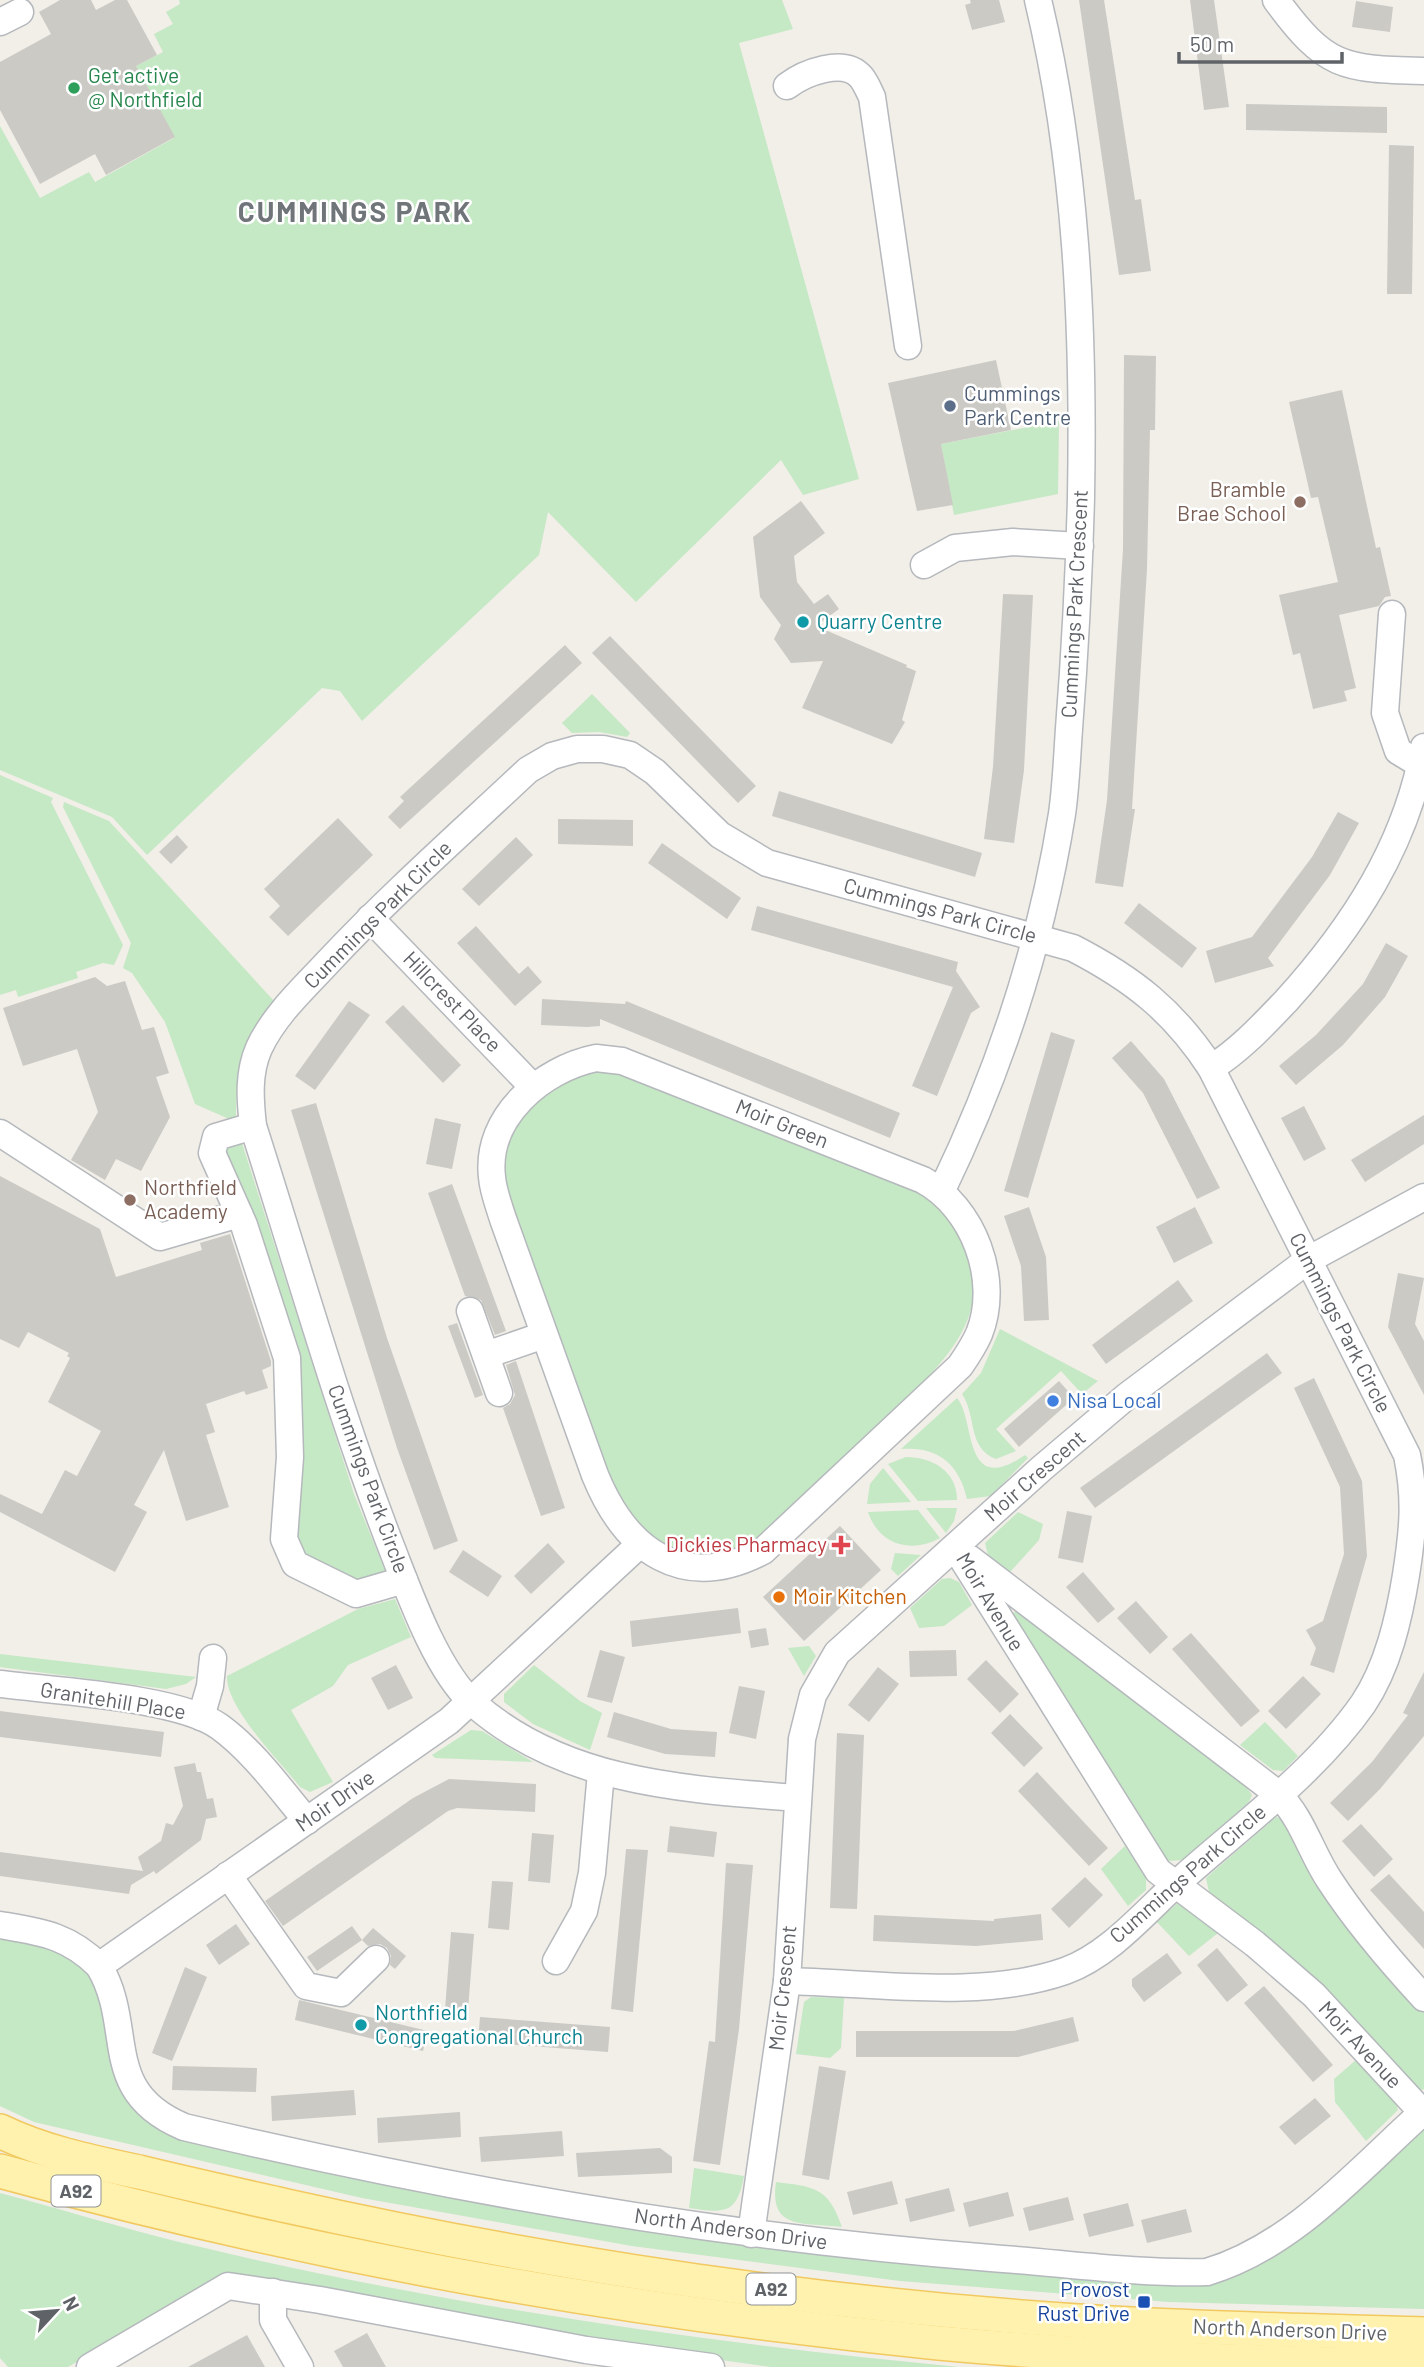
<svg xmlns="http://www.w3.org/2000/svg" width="1424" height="2367" font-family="Barlow,sans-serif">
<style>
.green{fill:#c5e8c5}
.building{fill:#cccac5}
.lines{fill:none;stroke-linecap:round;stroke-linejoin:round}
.minor-casing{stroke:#b5b8bc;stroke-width:29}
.major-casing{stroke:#f2c960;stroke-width:36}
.minor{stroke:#fff;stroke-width:26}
.major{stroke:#fff2af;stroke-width:33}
.leisure-dot{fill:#2e9e5b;stroke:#fff;stroke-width:2.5}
.service-dot{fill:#5c6f8a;stroke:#fff;stroke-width:2.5}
.education-dot{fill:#8d6e63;stroke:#fff;stroke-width:2.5}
.culture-dot{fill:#0f9aa8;stroke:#fff;stroke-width:2.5}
.shop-dot{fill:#3f7fe0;stroke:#fff;stroke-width:2.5}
.health-dot{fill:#e0444e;stroke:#fff;stroke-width:2.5}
.food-dot{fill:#e8710a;stroke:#fff;stroke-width:2.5}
.transit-dot{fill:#1a4fb4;stroke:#fff;stroke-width:2.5}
.labels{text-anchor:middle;stroke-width:5;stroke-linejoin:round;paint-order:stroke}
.shield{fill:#fff;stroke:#8f9295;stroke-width:2}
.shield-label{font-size:19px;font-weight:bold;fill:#5f6368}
.leisure-label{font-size:21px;fill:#27864d;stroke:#fff;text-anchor:start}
.service-label{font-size:21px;fill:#4e5e75;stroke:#fff;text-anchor:start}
.education-label{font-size:21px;fill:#785e54;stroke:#fff;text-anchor:end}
.street-label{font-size:21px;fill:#5f6368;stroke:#fff}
.culture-label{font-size:21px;fill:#0d838f;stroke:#fff;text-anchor:start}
.shop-label{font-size:21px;fill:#366cbe;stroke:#fff;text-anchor:start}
.health-label{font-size:21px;fill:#be3a42;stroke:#fff;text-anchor:end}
.food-label{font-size:21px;fill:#c56008;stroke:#fff;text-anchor:start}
.transit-label{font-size:21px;fill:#164399;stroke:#fff;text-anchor:end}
.district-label{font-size:28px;font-weight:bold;letter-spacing:2px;fill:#70757a;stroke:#fff}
</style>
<rect width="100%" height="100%" fill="#f1efe8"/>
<!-- green -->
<g class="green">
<path d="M179 0H782L793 29 739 43 859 479 803 495 781 460 636 602 548 512 539 555 362 721 340 691 322 688 147 855 112 817 0 770V126L40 198 89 172 95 182 174 138 136 66 163 52 154 34 173 24 166 12 180 4Z"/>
<path d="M1059 421 1058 494 954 515 941 444Z"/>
<path d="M592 694 630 733 627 737 599 732 572 733 562 723Z"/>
<path d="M0 775 53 798 51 802 123 945 114 965 103 963 76 972 78 978 18 997 16 990 0 995Z"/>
<path d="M64 802 109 821 274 1001C244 1037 235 1073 236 1119H229L195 1104 165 1022 132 973 123 968 131 943 63 807Z"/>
<path d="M601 1067 932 1197C1021 1301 952 1356 873 1430 833 1468 793 1506 753 1543L722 1555H694L671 1551 650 1540 607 1489 509 1199 503 1165 507 1142 520 1117 557 1083Z"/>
<path d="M240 1137 354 1494 388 1578 354 1583 307 1562 294 1533 300 1500 301 1417 222 1150Z"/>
<path d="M1000 1329 1098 1381 1082 1394 1061 1371 996 1429 1016 1451 996 1459C967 1448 977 1416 962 1394L981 1373Z"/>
<path d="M957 1398C976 1420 962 1498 1025 1455L1028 1458 991 1496 967 1499C959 1463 937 1446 901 1449Z"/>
<path d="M906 1457C932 1457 957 1471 957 1500L918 1501 888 1464Z"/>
<path d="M883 1468 911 1502 867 1504 870 1484Z"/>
<path d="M926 1508H957L954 1521 946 1533Z"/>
<path d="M918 1510 940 1538C911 1554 879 1545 868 1512Z"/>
<path d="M1018 1512 1043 1524 1039 1540 1010 1572 988 1555 985 1543Z"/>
<path d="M895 1553 921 1555 898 1576 891 1569Z"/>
<path d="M950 1578 959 1582 972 1605 944 1626 919 1628 910 1608 942 1579Z"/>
<path d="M395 1599 411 1637 348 1665 333 1686 291 1710 333 1782 310 1792 300 1787C280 1761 226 1708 227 1676L358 1609Z"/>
<path d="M1019 1611 1244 1784 1252 1795 1249 1802 1183 1860 1168 1861 1011 1619 1012 1613Z"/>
<path d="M809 1646 816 1656 804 1676 788 1648Z"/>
<path d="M0 1654 196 1677 186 1684 166 1689 0 1667Z"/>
<path d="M534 1665 580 1701 602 1713 590 1750 533 1724 504 1702V1694Z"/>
<path d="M1265 1722 1298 1756 1283 1771 1273 1770 1240 1745Z"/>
<path d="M471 1730 482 1731 533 1762 435 1758 432 1755Z"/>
<path d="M1276 1817 1281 1818 1366 1948 1424 2012V2089L1415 2092 1206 1896 1209 1892 1206 1878Z"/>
<path d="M1125 1846 1146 1878V1890L1128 1906 1101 1869Z"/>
<path d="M1178 1903 1218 1933 1189 1956 1156 1921Z"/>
<path d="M0 1933 62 1947 98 1983 137 2108 464 2199 1210 2281 1424 2124V2309L1169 2302 900 2281 632 2246 362 2198 34 2122 0 2106Z"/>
<path d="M811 1997 844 1998 841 2048 830 2058 796 2054 804 2002Z"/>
<path d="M1356 2060 1396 2104 1398 2110 1366 2141 1335 2102 1334 2079Z"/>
<path d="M694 2168 744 2176C737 2215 724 2213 689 2208Z"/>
<path d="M776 2182C815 2187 828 2187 842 2227 804 2222 769 2231 776 2182Z"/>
<path d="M0 2193C60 2209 119 2227 179 2242 435 2304 698 2342 959 2367H771L543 2335 225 2274 68 2367H8L0 2358Z"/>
</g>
<!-- building -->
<g class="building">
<path d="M60 0H91L96 10 115 0H127L157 55 136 66 175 137 106 175 95 154 40 184 0 110V62L51 34 39 12Z"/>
<path d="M970 0H999L1005 22 972 30 965 5 971 3Z"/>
<path d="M1079 0H1104L1133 187 1135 200 1141 199 1151 271 1119 275Z"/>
<path d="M1190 0H1214L1229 107 1204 110Z"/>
<path d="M1356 1 1393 7 1390 32 1352 27Z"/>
<path d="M1246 104 1387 107V133L1246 130Z"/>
<path d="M1389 145 1414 146 1412 294H1387Z"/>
<path d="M1124 355 1156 356 1155 430H1150L1147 569 1132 809H1135L1123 887 1095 883 1107 800 1123 549Z"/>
<path d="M996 360 1011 430 941 444 953 505 917 511 888 383Z"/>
<path d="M1342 390 1376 548 1380 547 1391 596 1385 597 1379 606 1339 615 1356 688 1344 691 1347 701 1313 709 1300 653 1293 655 1279 595 1338 582 1318 497 1311 498 1289 402Z"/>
<path d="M801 501 825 533 794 556 797 582 814 604 828 594 839 609 816 626 907 665 906 667 916 671 902 720 905 722 892 744 802 708 823 661 791 663 774 639 781 625 760 597 753 537Z"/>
<path d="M1003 594 1033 595 1024 770 1014 843 984 839 993 767Z"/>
<path d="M610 636 756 786 738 803 592 653Z"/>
<path d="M565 645 582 663 400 829 388 817 404 801 400 797Z"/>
<path d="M779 791 982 853 975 877 772 816Z"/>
<path d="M1338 812 1359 823 1330 875 1268 958 1274 966 1215 983 1206 951 1252 937 1312 857Z"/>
<path d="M338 818 373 855 288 936 269 917 280 906 264 889Z"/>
<path d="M558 819 633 820V846L558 844Z"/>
<path d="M177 835 188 847 171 864 159 852Z"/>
<path d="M516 837 533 855 479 906 462 889Z"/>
<path d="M662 843 741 898 727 919 648 863Z"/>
<path d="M1139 903 1197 948 1182 968 1124 923Z"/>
<path d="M757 906 958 962 956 971 980 1007 971 1013 937 1096 912 1086 953 987 751 930Z"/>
<path d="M476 926 519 974 528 966 542 982 515 1006 457 943Z"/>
<path d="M1386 943 1408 956 1385 997 1343 1045 1296 1085 1279 1066 1316 1035 1363 984Z"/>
<path d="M95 977 107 986 125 981 142 1030 154 1027 169 1073 156 1077 170 1117 141 1171 116 1159 105 1180 71 1160 98 1112 77 1049 23 1066 3 1008Z"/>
<path d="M542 999 625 1004 626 1001 900 1113 890 1138 600 1019V1026L587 1027 541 1025Z"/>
<path d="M349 1001 370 1015 315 1090 295 1076Z"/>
<path d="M403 1005 461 1065 443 1083 385 1022Z"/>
<path d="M1051 1032 1075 1040 1028 1198 1004 1191Z"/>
<path d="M1131 1041 1164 1079 1220 1188 1197 1199 1143 1093 1112 1058Z"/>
<path d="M316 1103 387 1338 458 1541 434 1550 397 1448 291 1110Z"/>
<path d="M1304 1106 1326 1149 1304 1161 1281 1118Z"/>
<path d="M1424 1115V1144L1365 1182 1351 1160Z"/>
<path d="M435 1118 461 1124 452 1169 426 1164Z"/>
<path d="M0 1176 100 1229 116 1277 202 1250 200 1243 230 1234 271 1361V1366L262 1370 268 1388 246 1395 244 1391 206 1404 215 1432 206 1435 229 1507 186 1521 164 1450 134 1505 147 1512 115 1572 0 1512V1494L42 1514 65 1470 77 1476 101 1431 48 1402 70 1358 67 1356 69 1353 28 1332 19 1348 0 1339Z"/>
<path d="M452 1184 506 1331 495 1335 481 1300 465 1296 428 1193Z"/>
<path d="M1029 1207 1046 1257 1049 1320 1024 1321 1021 1266 1004 1216Z"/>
<path d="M1195 1207 1213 1243 1174 1263 1156 1227Z"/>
<path d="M1398 1273 1424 1278 1415 1324 1424 1341V1395L1388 1327Z"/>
<path d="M1178 1280 1193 1301 1106 1364 1092 1345Z"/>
<path d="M457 1323 483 1395 475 1398 448 1326Z"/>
<path d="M1267 1353 1282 1373 1095 1508 1080 1488Z"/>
<path d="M516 1361 565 1508 541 1516 503 1408 510 1404 515 1395 506 1365Z"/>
<path d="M1314 1378 1362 1481 1367 1556 1334 1673 1310 1665 1316 1648 1306 1630 1323 1621 1344 1554 1340 1487 1294 1388Z"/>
<path d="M1059 1381 1074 1398 1019 1447 1004 1429Z"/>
<path d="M1067 1511 1092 1516 1083 1563 1058 1558Z"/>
<path d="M840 1526 881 1570 804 1641 763 1597Z"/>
<path d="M548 1543 565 1562 531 1594 514 1576Z"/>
<path d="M463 1550 502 1576 488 1597 449 1572Z"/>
<path d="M1083 1572 1115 1609 1098 1623 1066 1587Z"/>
<path d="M1136 1601 1168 1637 1150 1654 1117 1618Z"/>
<path d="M738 1608 741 1633 632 1647 630 1621Z"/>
<path d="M766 1628 769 1645 751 1648 748 1631Z"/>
<path d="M1191 1633 1260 1711 1241 1727 1172 1649Z"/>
<path d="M600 1650 625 1657 612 1703 587 1697Z"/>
<path d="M956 1650 957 1676 910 1677 909 1651Z"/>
<path d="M986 1660 1019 1694 1000 1713 967 1679Z"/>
<path d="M396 1665 413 1698 388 1710 371 1678Z"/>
<path d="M878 1667 899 1684 869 1722 848 1705Z"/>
<path d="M1424 1672V1736L1380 1789 1348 1821 1330 1803 1372 1762 1408 1715 1403 1713Z"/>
<path d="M1303 1676 1321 1694 1286 1729 1268 1711Z"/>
<path d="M739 1686 765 1691 756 1739 729 1733Z"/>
<path d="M0 1711 164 1732 161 1757 0 1737Z"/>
<path d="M614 1712 671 1729 717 1732 715 1757 665 1754 607 1737Z"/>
<path d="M1010 1714 1043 1748 1024 1767 991 1733Z"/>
<path d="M837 1733 864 1735 857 1909 830 1908Z"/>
<path d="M195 1763 197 1772H201L207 1799 213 1798 217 1817 206 1819 201 1840 156 1874 154 1871 131 1885 129 1894 0 1876V1852L143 1871 138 1857 161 1841 166 1823 173 1825 183 1806 174 1767Z"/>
<path d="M1037 1772 1108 1848 1089 1866 1018 1791Z"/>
<path d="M449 1779 536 1784 535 1812 457 1808 448 1811 283 1926 265 1901 413 1798Z"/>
<path d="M1361 1824 1393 1859 1374 1877 1342 1841Z"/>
<path d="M670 1826 717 1832 714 1857 667 1852Z"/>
<path d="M532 1833 554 1835 550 1883 528 1881Z"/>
<path d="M626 1849 648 1850 633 2012 611 2009Z"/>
<path d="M726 1863 753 1865 739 2029 720 2165 693 2161 709 2041 715 2042Z"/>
<path d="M1389 1874 1424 1912V1949L1370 1890Z"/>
<path d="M1085 1877 1103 1895 1069 1928 1051 1909Z"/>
<path d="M492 1881 513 1882 509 1930 488 1928Z"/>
<path d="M1041 1914 1043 1940 976 1946 873 1941 874 1915 994 1921V1919Z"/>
<path d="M236 1924 250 1944 219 1965 206 1945Z"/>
<path d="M352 1926 362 1940 317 1971 307 1957Z"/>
<path d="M373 1928 406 1956 395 1969 390 1965 391 1956 387 1948 380 1944 368 1946 362 1940Z"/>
<path d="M451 1932 474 1934 468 2010 445 2009Z"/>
<path d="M1217 1948 1248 1985 1227 2002 1197 1965Z"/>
<path d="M1167 1953 1182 1973 1144 2002 1132 1986V1979Z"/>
<path d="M185 1967 207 1977 172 2061 152 2053Z"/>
<path d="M1264 1986 1333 2065 1313 2082 1244 2003Z"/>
<path d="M299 2000 428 2031 423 2051 295 2020Z"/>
<path d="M480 2017 610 2027 608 2052 478 2042Z"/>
<path d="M1073 2017 1079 2041 1018 2057H856V2031H1014Z"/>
<path d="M173 2066 257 2068 256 2092 172 2090Z"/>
<path d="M819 2066 846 2071 829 2180 802 2175Z"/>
<path d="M354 2090 356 2115 272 2121 271 2096Z"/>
<path d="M1315 2098 1331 2116 1295 2145 1279 2127Z"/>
<path d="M460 2112 461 2137 378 2143 377 2118Z"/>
<path d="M562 2131 564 2156 481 2162 479 2137Z"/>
<path d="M660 2148 672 2157V2173L578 2177 576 2153Z"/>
<path d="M892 2181 898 2204 853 2215 847 2192Z"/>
<path d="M949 2188 955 2211 910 2222 905 2199Z"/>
<path d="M1008 2192 1014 2216 969 2227 963 2203Z"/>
<path d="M1068 2197 1074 2220 1029 2231 1023 2208Z"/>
<path d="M1128 2203 1134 2226 1089 2237 1083 2214Z"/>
<path d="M1186 2209 1192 2232 1147 2243 1141 2220Z"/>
<path d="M367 2333 386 2367H343L334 2351Z"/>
<path d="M247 2335 265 2367H188L234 2342Z"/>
</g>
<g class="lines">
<defs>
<g id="minor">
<path d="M1276 0C1326 68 1342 69 1424 71"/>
<path d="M0 22 20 12"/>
<path d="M787 86C804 73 844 57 861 77 866 83 869 91 872 97L908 346"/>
<path d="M924 565 955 548 1013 542 1080 546"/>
<path d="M1392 614 1385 713 1398 751 1421 765"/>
<path d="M370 918 532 1086"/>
<path d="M596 1058 622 1061 923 1180C973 1207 1001 1279 979 1334 974 1345 967 1356 960 1366L763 1551C683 1593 626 1551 595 1475L503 1219C499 1206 493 1191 492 1177 485 1117 542 1069 596 1058Z"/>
<path d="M1211 1068C1239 1051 1263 1025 1286 1001 1353 927 1406 846 1424 747"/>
<path d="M253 1126 216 1137 212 1153 244 1225 287 1358 290 1457 284 1539 295 1564 356 1594 404 1580"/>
<path d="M0 1133 160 1237 239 1214"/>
<path d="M942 1190C1000 1070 1041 945 1062 814 1066 786 1067 757 1069 729 1075 651 1079 575 1081 497 1084 331 1077 163 1038 0"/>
<path d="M470 1311 499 1393"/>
<path d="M486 1355 544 1335"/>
<path d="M955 1547 1158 1871 1255 1944 1314 1995 1422 2112"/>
<path d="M969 1558 1278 1794C1303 1819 1311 1853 1330 1881 1358 1924 1390 1961 1424 1998"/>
<path d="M0 1684C54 1691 179 1697 220 1727 254 1752 280 1789 307 1821"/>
<path d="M201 1717 210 1686 213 1658"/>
<path d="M228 1875 306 1986 341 1993 376 1959"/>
<path d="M0 1925C41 1932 68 1935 99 1966L449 1721 639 1545"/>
<path d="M556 1961 584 1911 592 1873 601 1772"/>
<path d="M99 1966C136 2028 98 2091 184 2127 450 2190 719 2237 991 2258 1063 2263 1136 2274 1207 2272 1294 2246 1358 2170 1424 2111"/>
<path d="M787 1981C875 1983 982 2000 1065 1971 1112 1954 1148 1908 1185 1876 1245 1823 1316 1771 1363 1704 1388 1667 1399 1618 1406 1575 1413 1530 1416 1499 1407 1455L1211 1068C1174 1011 1133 979 1073 948L767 863 720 835 655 772 630 755 603 749H577L552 756 528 770C461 833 392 894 329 961 304 988 275 1014 259 1048 248 1073 250 1099 253 1126 299 1269 339 1414 394 1554 411 1598 438 1672 473 1703 563 1783 683 1789 797 1798"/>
<path d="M751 2234 787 1981 802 1739 813 1695 837 1653 1042 1468 1127 1396 1308 1260 1424 1197"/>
<path d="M273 2292V2320L300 2367"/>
<path d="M90 2367 228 2286 320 2300 586 2350 711 2367"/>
</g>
<g id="major">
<path d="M0 2131C43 2152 92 2162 139 2172 188 2184 238 2195 287 2206 557 2266 836 2307 1112 2323 1216 2329 1320 2331 1424 2334"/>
<path d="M0 2171C306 2255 623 2312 939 2343 1101 2358 1262 2363 1424 2366"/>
</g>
</defs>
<!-- minor casing -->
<use href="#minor" class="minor-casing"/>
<!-- major casing -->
<use href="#major" class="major-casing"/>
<!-- minor -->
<use href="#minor" class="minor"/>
<!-- major -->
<use href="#major" class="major"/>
</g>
<!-- markers -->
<circle class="leisure-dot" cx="74" cy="88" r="7"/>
<circle class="service-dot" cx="950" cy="406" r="7"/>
<g class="education-dot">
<circle cx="1300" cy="502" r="7"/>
<circle cx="130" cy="1200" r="7"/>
</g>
<g class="culture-dot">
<circle cx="803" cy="622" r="7"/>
<circle cx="361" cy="2025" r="7"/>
</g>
<circle class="shop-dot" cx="1053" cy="1401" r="7"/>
<path class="health-dot" d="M837.5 1534.5h7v7h7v7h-7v7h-7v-7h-7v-7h7z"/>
<circle class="food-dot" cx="779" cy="1597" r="7"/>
<rect class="transit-dot" x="1137" y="2295" width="14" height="14" rx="3.5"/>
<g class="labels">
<!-- shield labels -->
<g class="shield">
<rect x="51.5" y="2175.5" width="49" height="31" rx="5"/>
<rect x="746.5" y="2273.5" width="49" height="31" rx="5"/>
</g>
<g class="shield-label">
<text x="76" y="2198">A92</text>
<text x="771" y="2296">A92</text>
</g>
<!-- leisure labels -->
<g class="leisure-label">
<text x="88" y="83">Get active<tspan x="88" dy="24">@ Northfield</tspan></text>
</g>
<!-- service labels -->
<g class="service-label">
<text x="964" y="401">Cummings<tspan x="964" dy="24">Park Centre</tspan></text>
</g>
<!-- education labels -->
<g class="education-label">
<text x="1286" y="497">Bramble<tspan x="1286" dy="24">Brae School</tspan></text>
<text x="144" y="1195" text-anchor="start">Northfield<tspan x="144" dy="24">Academy</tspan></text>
</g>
<!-- street labels -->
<g class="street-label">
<text transform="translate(1075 604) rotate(-87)" y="7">Cummings Park Crescent</text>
<text transform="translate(940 911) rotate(15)" y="7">Cummings Park Circle</text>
<text transform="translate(378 915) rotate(-45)" y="7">Cummings Park Circle</text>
<text transform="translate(452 1002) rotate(46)" y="7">Hillcrest Place</text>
<text transform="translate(782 1124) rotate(22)" y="7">Moir Green</text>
<text transform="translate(1340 1323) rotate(63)" y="7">Cummings Park Circle</text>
<text transform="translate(1035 1476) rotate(-41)" y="7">Moir Crescent</text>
<text transform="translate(368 1479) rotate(70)" y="7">Cummings Park Circle</text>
<text transform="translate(990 1602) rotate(59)" y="7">Moir Avenue</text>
<text transform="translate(113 1701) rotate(9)" y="7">Granitehill Place</text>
<text transform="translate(335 1801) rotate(-35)" y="7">Moir Drive</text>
<text transform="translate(1188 1874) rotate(-41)" y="7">Cummings Park Circle</text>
<text transform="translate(783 1988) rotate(-84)" y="7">Moir Crescent</text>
<text transform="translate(1360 2045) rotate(47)" y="7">Moir Avenue</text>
<text transform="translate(731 2229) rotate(8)" y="7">North Anderson Drive</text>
<text transform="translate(1290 2330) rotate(2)" y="7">North Anderson Drive</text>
</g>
<!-- culture labels -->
<g class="culture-label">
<text x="817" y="629">Quarry Centre</text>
<text x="375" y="2020">Northfield<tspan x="375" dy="24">Congregational Church</tspan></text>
</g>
<!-- shop labels -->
<g class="shop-label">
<text x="1067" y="1408">Nisa Local</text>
</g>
<!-- health labels -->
<g class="health-label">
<text x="827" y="1552">Dickies Pharmacy</text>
</g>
<!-- food labels -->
<g class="food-label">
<text x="793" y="1604">Moir Kitchen</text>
</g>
<!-- transit labels -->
<g class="transit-label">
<text x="1130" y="2297">Provost<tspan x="1130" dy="24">Rust Drive</tspan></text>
</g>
<!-- district labels -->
<g class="district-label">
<text x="355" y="222">CUMMINGS PARK</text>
</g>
</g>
<!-- north arrow -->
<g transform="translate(56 2311) rotate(64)" stroke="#ffffff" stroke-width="5" paint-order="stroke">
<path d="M0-5L12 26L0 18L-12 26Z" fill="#5f6368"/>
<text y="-10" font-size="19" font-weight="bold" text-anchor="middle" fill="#5f6368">N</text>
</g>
<!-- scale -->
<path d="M1179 52v10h163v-10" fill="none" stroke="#5f6368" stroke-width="3.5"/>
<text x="1190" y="52" font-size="21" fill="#5f6368" stroke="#ffffff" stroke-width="5" paint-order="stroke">50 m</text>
</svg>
